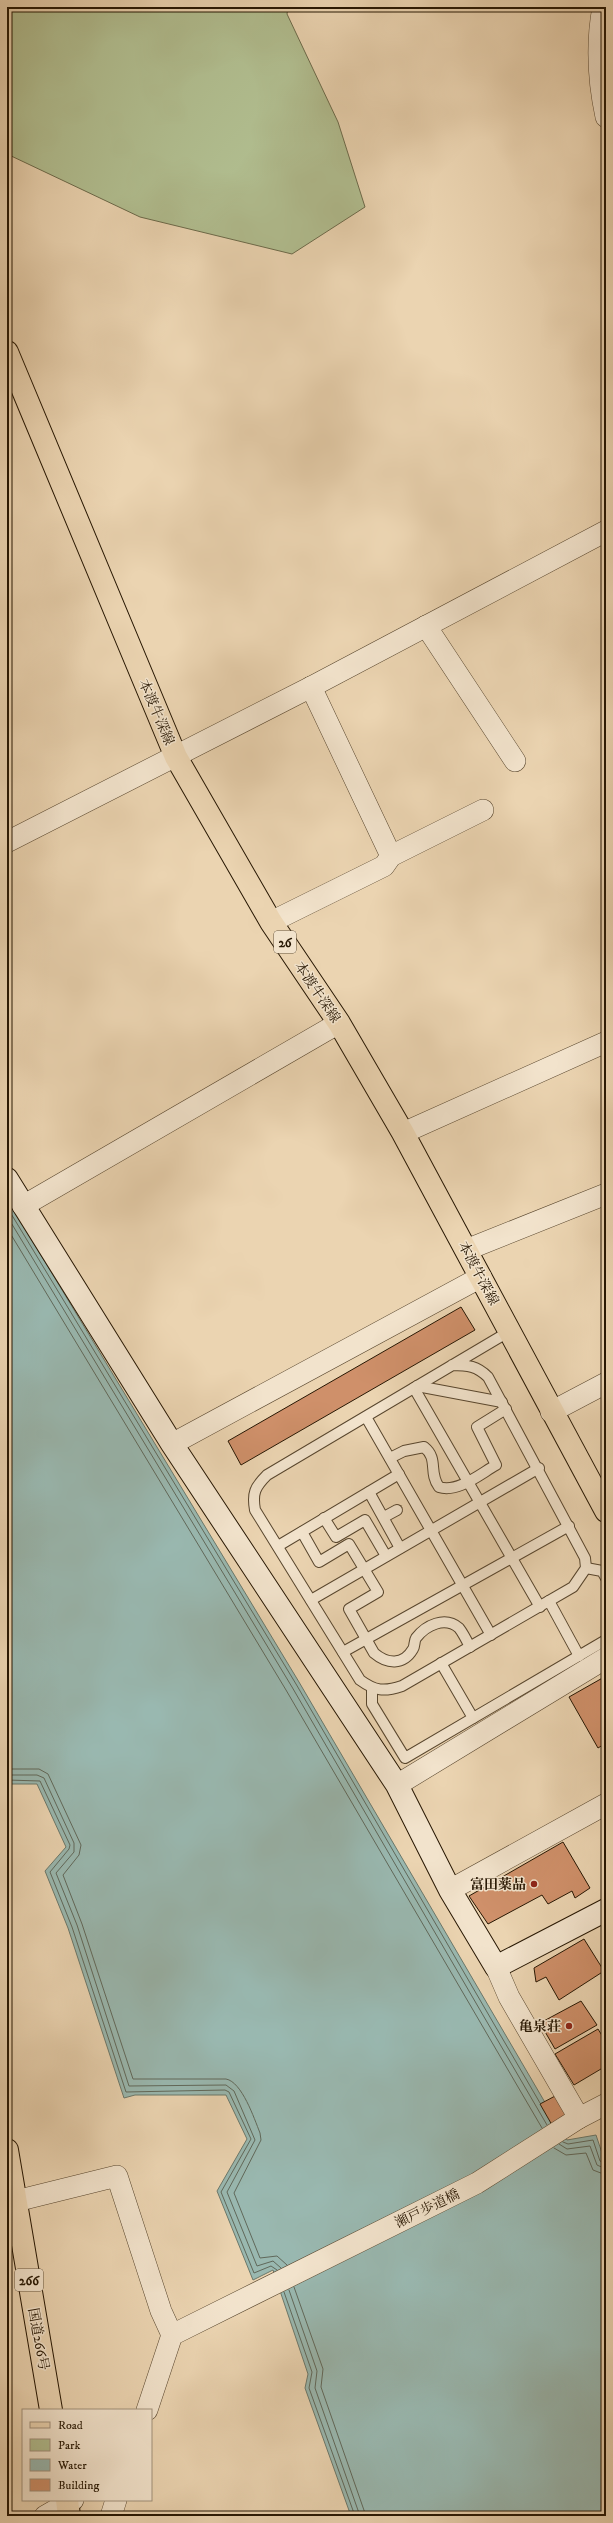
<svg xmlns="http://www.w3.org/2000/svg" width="613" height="2523" font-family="'IM FELL DW Pica','Noto Serif JP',serif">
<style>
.green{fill:#b1be90;stroke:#6c6a4a}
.water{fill:#99b8b0;stroke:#6b786b}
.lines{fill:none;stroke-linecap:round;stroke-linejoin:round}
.shore{stroke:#60685a;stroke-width:1}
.building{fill:#cf906a;stroke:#271703}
.lane-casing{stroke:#58462e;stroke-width:12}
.street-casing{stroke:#58462e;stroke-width:22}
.secondary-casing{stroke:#271703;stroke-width:24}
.primary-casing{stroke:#271703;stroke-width:24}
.highway-casing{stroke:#271703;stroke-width:24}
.lane{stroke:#f2e3cc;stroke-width:10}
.street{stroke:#f2e3cc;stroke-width:21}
.secondary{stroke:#f2e3cc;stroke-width:22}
.primary{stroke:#ebd4b1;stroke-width:22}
.highway{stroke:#ebd4b1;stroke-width:22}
.poi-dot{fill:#8f2418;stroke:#f2e3cc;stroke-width:1.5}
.labels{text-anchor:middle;stroke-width:3;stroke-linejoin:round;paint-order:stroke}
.shield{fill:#f2e3cc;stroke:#64543f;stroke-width:1}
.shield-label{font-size:13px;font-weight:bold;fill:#271703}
.street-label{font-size:14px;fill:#271703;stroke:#f2e3cc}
.poi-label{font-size:14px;font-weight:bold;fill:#271703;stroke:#f2e3cc;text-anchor:end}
</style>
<rect width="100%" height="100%" fill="#ebd4b1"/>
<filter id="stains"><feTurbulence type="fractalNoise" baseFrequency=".005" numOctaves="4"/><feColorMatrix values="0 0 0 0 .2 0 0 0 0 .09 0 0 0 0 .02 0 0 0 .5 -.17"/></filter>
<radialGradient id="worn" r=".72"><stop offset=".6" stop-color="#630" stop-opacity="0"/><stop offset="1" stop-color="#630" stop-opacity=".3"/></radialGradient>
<!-- green -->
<path class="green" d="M7 7H288L287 14 338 122 365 207 292 254 140 217 7 154Z"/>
<!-- water -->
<path class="water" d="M7 1199 299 1682 567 2140 596 2135 606 2165V2516H351L305 2388 308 2374 273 2270 253 2280 217 2191 247 2139 226 2095H135L124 2098 68 1928 45 1871 66 1847 37 1784H7Z"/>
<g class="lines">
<!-- shore -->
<g class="shore">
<path d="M7 1207 296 1684 540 2103"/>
<path d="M7 1216 292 1687 547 2125"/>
<path d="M7 1228 286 1690 542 2128"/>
<path d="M7 1769H39L48 1774 81 1845 79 1855 63 1875 82 1924 133 2079H226C242 2082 254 2118 260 2133L261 2140 234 2193 260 2258 277 2256 287 2265"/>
<path d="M7 1775H37L44 1778 74 1843V1852L56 1873 77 1925 129 2086 226 2085 234 2091 255 2140 227 2192 257 2266 273 2261 281 2268"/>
<path d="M7 1780 40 1781 70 1845 69 1849 50 1872 72 1927 126 2092 225 2090 229 2092 251 2139 221 2192 254 2273 271 2266 277 2270"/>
<path d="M563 2142 568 2144 593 2140 600 2161 606 2164"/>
<path d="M559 2144 567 2149 590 2146 597 2165 606 2169"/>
<path d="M554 2148 566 2155 586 2153 593 2170 606 2175"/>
<path d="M294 2287 323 2369 321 2387 366 2516"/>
<path d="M289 2290 317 2371 315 2388 360 2516"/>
<path d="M284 2292 312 2372 309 2388 355 2516"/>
</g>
</g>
<!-- building -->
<g class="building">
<path d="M461 1307 475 1330 241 1465 228 1441Z"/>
<path d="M606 1676V1743L598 1748 569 1697Z"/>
<path d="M563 1842 590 1888 575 1898 572 1891 548 1904 542 1895 488 1924 469 1896Z"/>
<path d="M584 1939 604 1971 559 2000 546 1977 536 1982 534 1968Z"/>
<path d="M581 2001 597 2025 555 2049 540 2023Z"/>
<path d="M598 2029 606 2042V2066L574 2085 555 2054Z"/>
<path d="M557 2095 576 2130 552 2125 540 2104Z"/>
</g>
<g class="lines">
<defs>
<g id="lane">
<path d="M452 1365C468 1365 477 1366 488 1377L585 1558 586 1568 573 1587 402 1686C384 1692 375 1691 360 1680L255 1510C252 1493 255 1487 267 1475 348 1427 429 1379 510 1331"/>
<path d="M417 1386 502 1402"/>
<path d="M414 1388 540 1607"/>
<path d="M366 1417 491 1635"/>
<path d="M390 1458 404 1451 424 1447C439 1459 428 1472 439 1487 458 1493 480 1474 496 1465L477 1427 506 1409"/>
<path d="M369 1492 400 1548"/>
<path d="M384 1517 397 1510"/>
<path d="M324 1518 336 1537 365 1520 386 1556"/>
<path d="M302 1532 319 1562 349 1544 378 1592 349 1609 374 1653C387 1664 403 1666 413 1649 415 1646 414 1641 416 1638 426 1625 445 1616 459 1628 463 1633 467 1641 470 1647"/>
<path d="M278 1546 399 1474"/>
<path d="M586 1568 602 1571 606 1578"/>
<path d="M311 1600 539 1468"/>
<path d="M549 1601 579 1656"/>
<path d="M343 1652 569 1526"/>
<path d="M441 1663 473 1718"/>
<path d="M372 1689V1704L405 1758 606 1640"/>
</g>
<g id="street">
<path d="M603 7C596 45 598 80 606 117"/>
<path d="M426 626 515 761"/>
<path d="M311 687 391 856"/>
<path d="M7 842 311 687 606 531"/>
<path d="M271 922 384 866 391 856 483 810"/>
<path d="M403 1133 606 1042"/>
<path d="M23 1206 339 1023"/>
<path d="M466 1250 606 1194"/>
<path d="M551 1412 606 1383"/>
<path d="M172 1444 481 1277"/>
<path d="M397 1785 606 1658"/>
<path d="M450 1890 606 1804"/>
<path d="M496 1967 509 1997 579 2118"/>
<path d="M16 2201 117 2176 161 2311 172 2335"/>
<path d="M147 2410 172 2335 477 2183 579 2118 606 2104"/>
<path d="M45 2516 73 2500"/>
<path d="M111 2516 116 2500"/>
</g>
<path id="secondary" d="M7 1179 172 1444 397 1785 450 1890 496 1967 606 1910"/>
<path id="primary" d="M7 352 176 757 271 922 339 1023 403 1133 606 1511"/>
<g id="highway">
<path d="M7 2150 51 2410"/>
<path d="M67 2500 69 2516"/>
</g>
</defs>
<!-- lane casing -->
<use href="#lane" class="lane-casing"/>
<!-- street casing -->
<use href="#street" class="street-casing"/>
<!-- secondary casing -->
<use href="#secondary" class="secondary-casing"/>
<!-- primary casing -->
<use href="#primary" class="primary-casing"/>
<!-- highway casing -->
<use href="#highway" class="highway-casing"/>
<!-- lane -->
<use href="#lane" class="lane"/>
<!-- street -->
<use href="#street" class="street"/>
<!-- secondary -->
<use href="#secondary" class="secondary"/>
<!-- primary -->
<use href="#primary" class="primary"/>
<!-- highway -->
<use href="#highway" class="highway"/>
</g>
<!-- markers -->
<g class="poi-dot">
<circle cx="534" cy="1884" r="4"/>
<circle cx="569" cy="2026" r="4"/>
</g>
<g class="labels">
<!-- shield labels -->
<g class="shield">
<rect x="274" y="931" width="22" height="22" rx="3"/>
<rect x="15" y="2269" width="28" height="22" rx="3"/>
</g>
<g class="shield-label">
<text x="285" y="947">26</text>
<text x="29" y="2285">266</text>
</g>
<!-- street labels -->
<g class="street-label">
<text transform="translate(157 712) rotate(67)" y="5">本渡牛深線</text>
<text transform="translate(318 992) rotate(56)" y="5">本渡牛深線</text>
<text transform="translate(479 1273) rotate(62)" y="5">本渡牛深線</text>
<text transform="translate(427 2208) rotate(-26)" y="5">瀬戸歩道橋</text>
<text transform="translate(39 2339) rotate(80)" y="5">国道266号</text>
</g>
<!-- poi labels -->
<g class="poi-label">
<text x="526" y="1889">富田薬品</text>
<text x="561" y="2031">亀泉荘</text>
</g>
</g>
<!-- margin -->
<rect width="613" height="2523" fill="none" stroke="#ebd4b1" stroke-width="24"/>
<rect x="8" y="8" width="597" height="2507" fill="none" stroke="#271703" stroke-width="2"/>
<rect x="12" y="12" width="589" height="2499" fill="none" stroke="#271703"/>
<!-- legend -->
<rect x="22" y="2409" width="130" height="92" fill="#f2e3cc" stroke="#a1917c"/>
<rect x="30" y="2422" width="20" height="6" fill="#ebd4b1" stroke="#a1917c"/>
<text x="58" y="2429" font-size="12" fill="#271703">Road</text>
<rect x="30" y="2439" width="20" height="12" fill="#b1be90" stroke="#a1917c"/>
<text x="58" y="2449" font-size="12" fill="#271703">Park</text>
<rect x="30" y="2459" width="20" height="12" fill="#99b8b0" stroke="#a1917c"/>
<text x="58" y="2469" font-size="12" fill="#271703">Water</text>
<rect x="30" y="2479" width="20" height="12" fill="#cf906a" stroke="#a1917c"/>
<text x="58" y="2489" font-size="12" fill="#271703">Building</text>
<rect width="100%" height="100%" filter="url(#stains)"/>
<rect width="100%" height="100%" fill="url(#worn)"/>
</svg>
